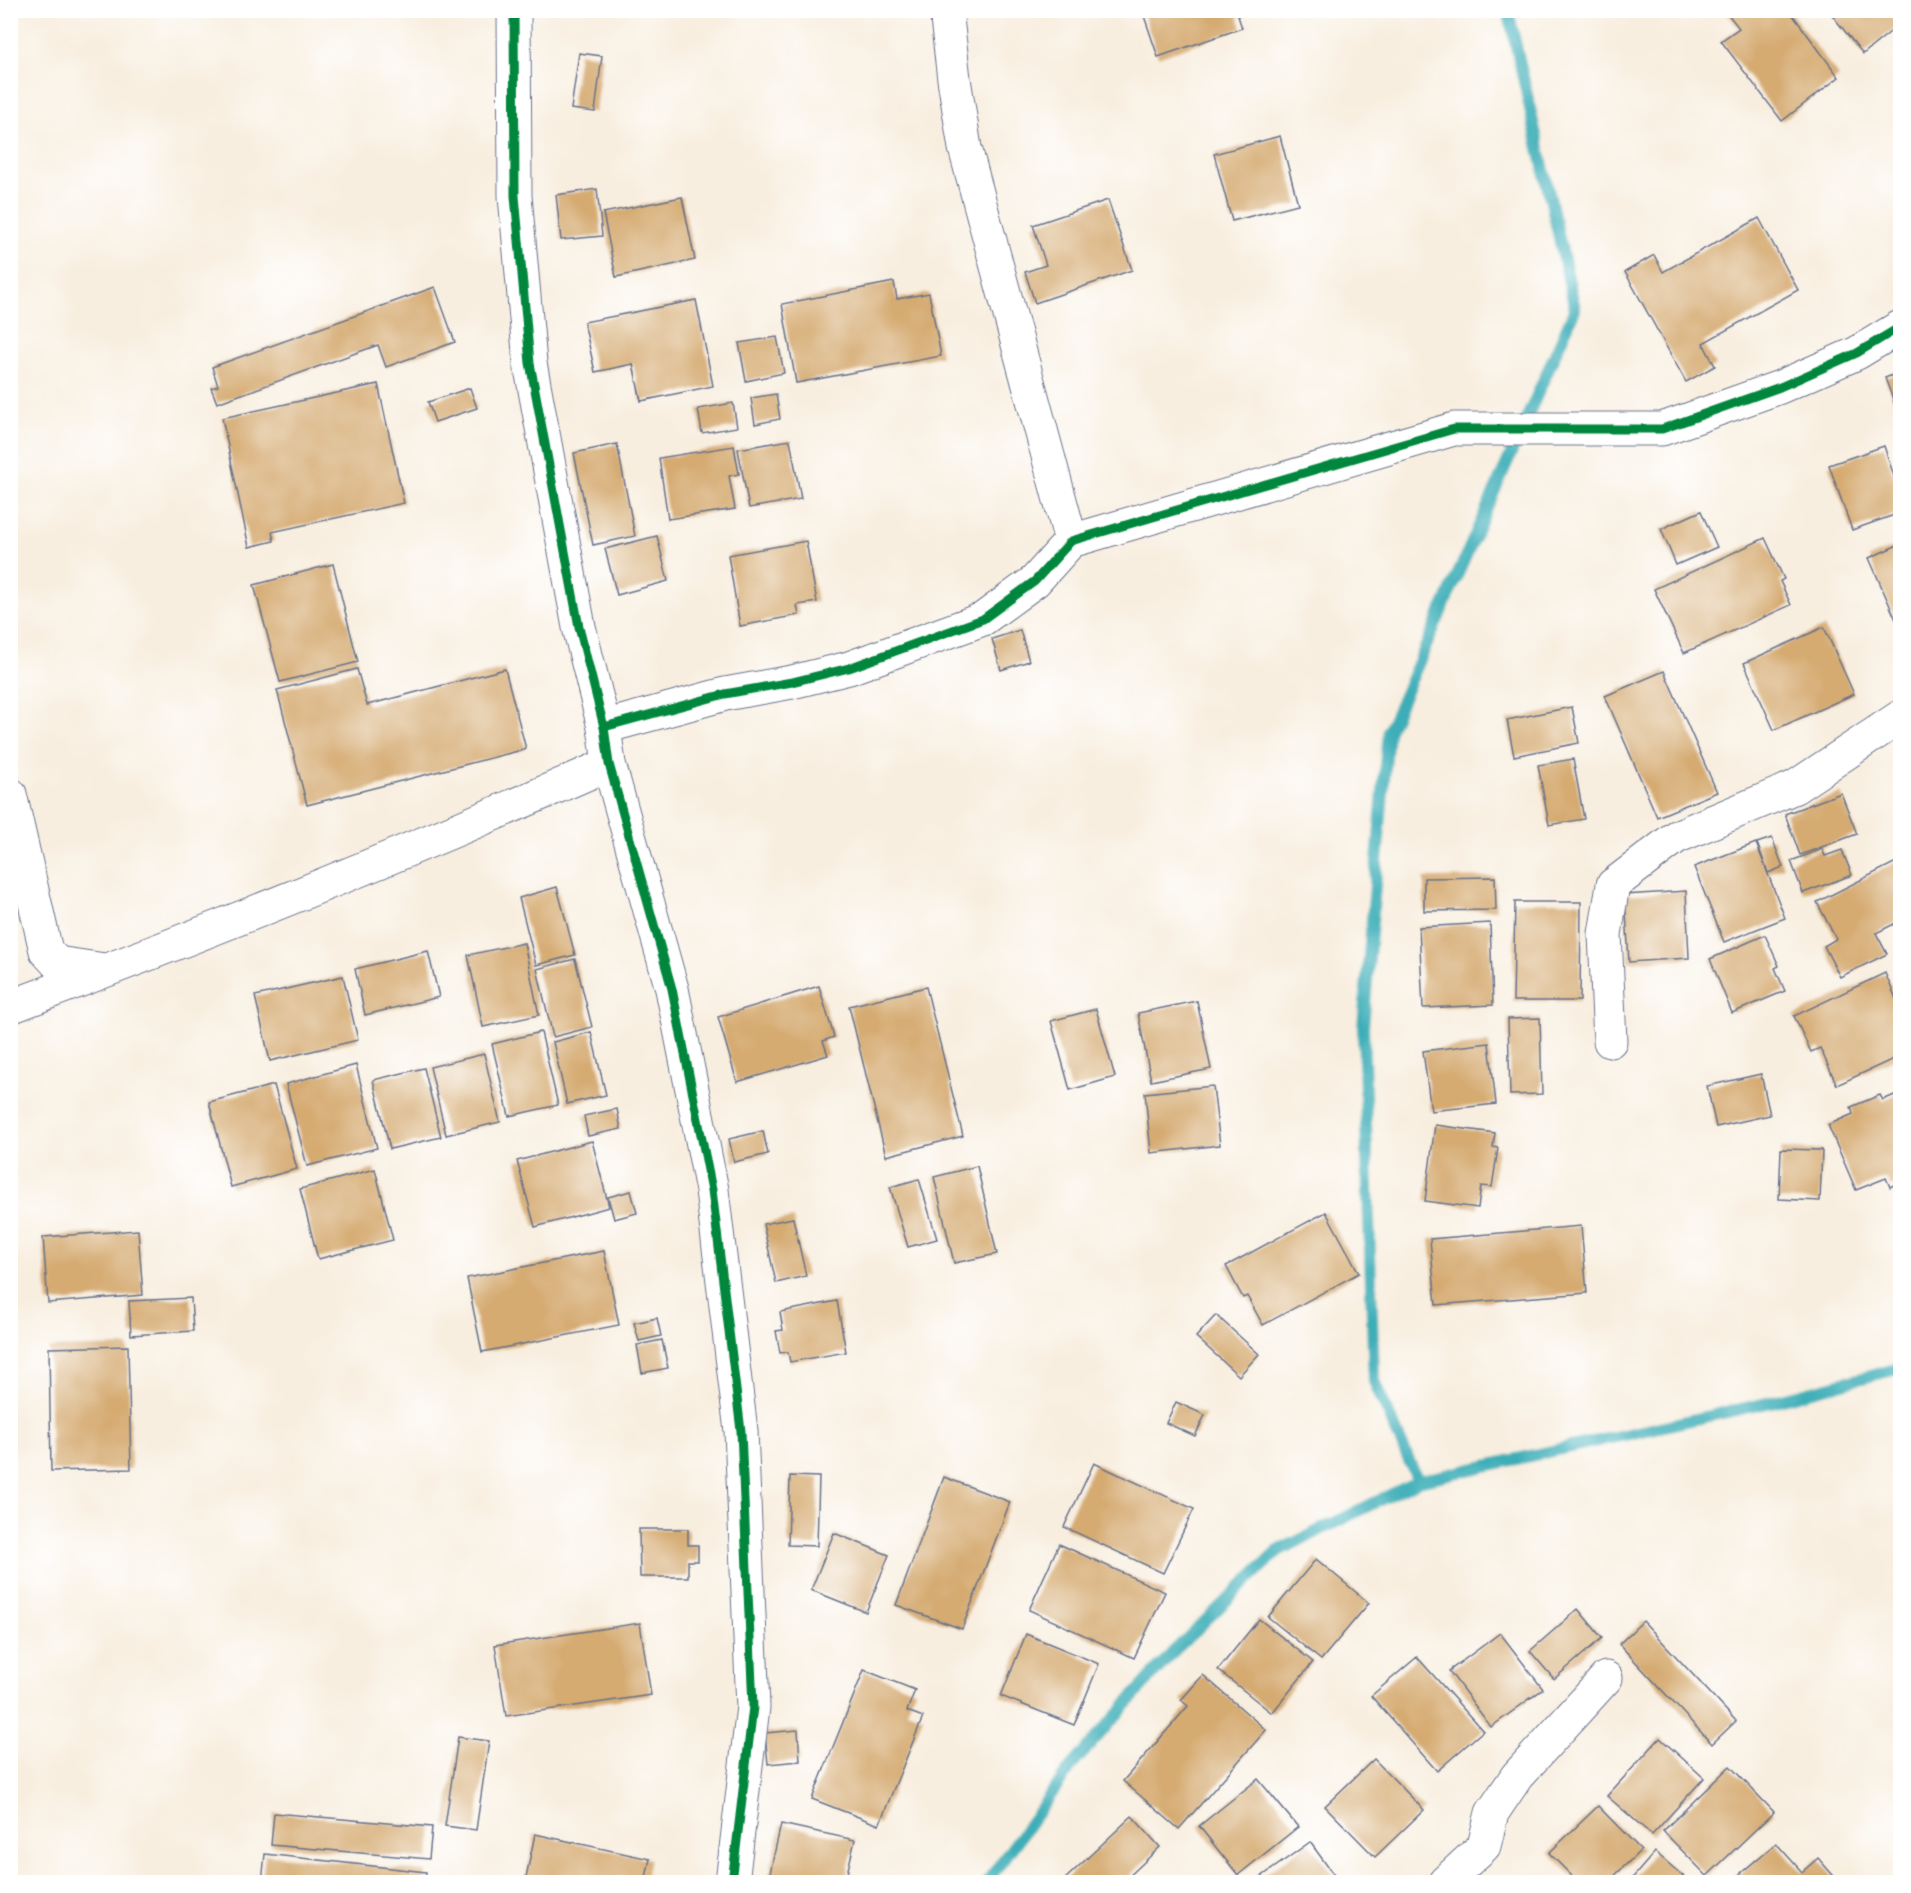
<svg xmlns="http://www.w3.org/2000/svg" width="1911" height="1893" font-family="Alegreya,serif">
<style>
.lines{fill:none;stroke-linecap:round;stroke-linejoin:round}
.stream{stroke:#3daeb8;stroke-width:12}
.building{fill:#d5ab72}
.minor-casing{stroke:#68728b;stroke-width:35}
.minor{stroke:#fff;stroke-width:33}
.cycleway-casing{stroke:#fff;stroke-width:13}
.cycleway{stroke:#00873e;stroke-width:9}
</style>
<rect width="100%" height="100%" fill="#fff"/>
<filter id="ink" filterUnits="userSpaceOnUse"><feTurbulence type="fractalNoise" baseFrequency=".0167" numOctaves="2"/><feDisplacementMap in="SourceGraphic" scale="12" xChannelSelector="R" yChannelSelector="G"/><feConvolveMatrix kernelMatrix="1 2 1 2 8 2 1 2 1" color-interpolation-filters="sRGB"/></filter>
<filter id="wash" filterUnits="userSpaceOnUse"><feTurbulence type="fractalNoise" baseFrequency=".008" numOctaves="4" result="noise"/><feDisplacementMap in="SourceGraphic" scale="24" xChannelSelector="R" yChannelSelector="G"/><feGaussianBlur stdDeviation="1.35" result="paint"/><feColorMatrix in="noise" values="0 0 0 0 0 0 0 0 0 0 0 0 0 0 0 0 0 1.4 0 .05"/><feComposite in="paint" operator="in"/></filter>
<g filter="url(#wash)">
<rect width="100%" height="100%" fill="#f8eedf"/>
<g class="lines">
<!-- stream -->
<g class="stream">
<path d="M1418 1481 1374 1381 1363 1027 1388 732 1575 309 1508 10"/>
<path d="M987 1882 1074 1763 1174 1651 1278 1551 1418 1481 1763 1404 1900 1368"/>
</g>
</g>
<g id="blocks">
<!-- building -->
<g class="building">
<path d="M1142 10H1236L1242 28 1158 57Z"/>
<path d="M1730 10H1789L1839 77 1782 121 1721 41 1739 28 1727 13Z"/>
<path d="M1828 10H1900V24L1863 54Z"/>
<path d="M579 53 602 56 595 112 571 109Z"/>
<path d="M1280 136 1298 204 1232 221 1214 154Z"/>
<path d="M597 189 602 236 561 240 556 195Z"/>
<path d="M682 197 695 260 616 277 603 213Z"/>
<path d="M1108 200 1132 270 1035 303 1025 272 1046 265 1033 225Z"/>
<path d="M1759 218 1798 290 1703 343 1715 366 1686 382 1625 272 1654 255 1663 272Z"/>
<path d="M894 282 897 299 929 293 941 356 796 383 782 304Z"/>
<path d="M435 287 455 342 386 367 378 345 217 403 211 388 218 386 212 367Z"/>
<path d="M696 300 713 386 641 401 633 364 595 372 584 322Z"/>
<path d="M777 337 784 373 746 381 739 343Z"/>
<path d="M1900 372V418L1885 378Z"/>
<path d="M378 384 404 503 272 532 274 541 249 547 222 418Z"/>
<path d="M470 388 477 408 435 422 428 402Z"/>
<path d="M776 394 780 419 755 424 751 398Z"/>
<path d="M733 403 737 427 702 433 698 409Z"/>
<path d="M790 440 801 499 749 508 738 449Z"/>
<path d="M617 444 635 536 593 545 574 453Z"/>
<path d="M734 446 739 474 729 476 735 509 668 519 659 458Z"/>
<path d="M1884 446 1900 494V513L1852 530 1829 465Z"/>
<path d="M1701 511 1717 547 1676 565 1661 529Z"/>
<path d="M657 536 668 581 617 595 605 549Z"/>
<path d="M1765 538 1784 579 1780 581 1791 605 1684 653 1654 589Z"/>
<path d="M806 541 817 602 797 605 799 615 740 626 728 555Z"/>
<path d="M1900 544V629L1869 558Z"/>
<path d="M333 564 358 662 280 682 254 585Z"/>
<path d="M1824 627 1854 694 1774 730 1744 663Z"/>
<path d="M1020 630 1029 661 1001 670 992 639Z"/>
<path d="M357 669 367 705 505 669 526 749 307 805 277 690Z"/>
<path d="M1664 671 1717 792 1657 817 1605 696Z"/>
<path d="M1572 707 1579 743 1514 756 1507 720Z"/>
<path d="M1573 759 1584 819 1549 825 1538 765Z"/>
<path d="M1841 793 1857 834 1800 855 1785 814Z"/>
<path d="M1772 838 1783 867 1768 873 1757 843Z"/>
<path d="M1756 843 1785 918 1724 942 1694 867Z"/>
<path d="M1822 849 1825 856 1842 850 1852 875 1803 893 1791 861Z"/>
<path d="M1896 862 1900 872V921L1876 933 1887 954 1840 977 1824 946 1836 939 1817 902Z"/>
<path d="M1495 877 1496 910 1424 911V878Z"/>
<path d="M557 887 575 955 536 965 519 898Z"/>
<path d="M1686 891 1689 958 1629 962 1625 895Z"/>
<path d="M1515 902H1581L1580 1001H1513Z"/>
<path d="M1490 923 1493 1005 1423 1008 1419 927Z"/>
<path d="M1765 935 1779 966 1775 968 1785 991 1732 1013 1710 959Z"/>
<path d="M524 943 539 1015 483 1027 468 955Z"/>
<path d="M428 951 439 997 365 1015 355 969Z"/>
<path d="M575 959 592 1027 553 1037 537 969Z"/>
<path d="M1885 973 1900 1008V1056L1837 1085 1820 1048 1811 1052 1794 1016Z"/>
<path d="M343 976 358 1040 270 1061 255 996Z"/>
<path d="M819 986 834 1037 823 1041 828 1055 737 1082 718 1017Z"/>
<path d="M926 987 963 1136 886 1156 849 1006Z"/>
<path d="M1197 1001 1211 1069 1151 1081 1138 1013Z"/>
<path d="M1096 1009 1115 1077 1070 1090 1051 1021Z"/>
<path d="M1540 1018 1542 1094 1510 1095 1508 1019Z"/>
<path d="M541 1032 558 1105 509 1116 492 1044Z"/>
<path d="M591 1032 606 1095 567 1104 553 1042Z"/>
<path d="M1489 1043 1496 1104 1431 1111 1423 1051Z"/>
<path d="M484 1054 500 1122 446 1135 430 1067Z"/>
<path d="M356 1065 377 1148 307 1166 286 1084Z"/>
<path d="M424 1068 441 1137 390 1149 373 1080Z"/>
<path d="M1761 1074 1770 1115 1716 1127 1707 1086Z"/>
<path d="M274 1085 297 1169 231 1187 209 1102Z"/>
<path d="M1213 1086 1220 1145 1151 1153 1145 1093Z"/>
<path d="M1900 1086V1182L1890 1187 1886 1178 1856 1190 1828 1125 1853 1114 1851 1107 1880 1095 1883 1100 1899 1093 1897 1088Z"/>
<path d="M617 1109 621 1129 588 1136 584 1116Z"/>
<path d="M1435 1125 1495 1133 1493 1147 1498 1148 1492 1187 1481 1186 1478 1208 1425 1201Z"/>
<path d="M763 1131 768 1154 734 1162 729 1139Z"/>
<path d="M592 1141 609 1207 535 1227 517 1161Z"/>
<path d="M1781 1149 1822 1150 1820 1201 1779 1199Z"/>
<path d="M977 1166 997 1254 954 1263 934 1177Z"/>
<path d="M375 1169 393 1240 318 1259 300 1189Z"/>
<path d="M919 1179 937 1239 908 1247 890 1187Z"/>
<path d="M631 1191 637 1213 614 1219 608 1197Z"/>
<path d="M1326 1212 1359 1273 1263 1325 1247 1296 1243 1298 1226 1266Z"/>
<path d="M793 1218 806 1276 776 1283 763 1224Z"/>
<path d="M1581 1226 1587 1293 1436 1305 1430 1239Z"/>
<path d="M138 1230 143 1295 48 1303 43 1237Z"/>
<path d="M604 1251 619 1325 482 1352 467 1278Z"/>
<path d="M191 1298 193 1331 131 1335 129 1301Z"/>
<path d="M837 1301 846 1352 790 1362 788 1352 780 1353 776 1331 783 1330 780 1312Z"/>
<path d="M1216 1315 1259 1354 1239 1376 1196 1337Z"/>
<path d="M657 1318 661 1336 639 1341 634 1323Z"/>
<path d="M662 1340 668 1368 642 1373 637 1345Z"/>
<path d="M128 1346 131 1469 51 1471 49 1348Z"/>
<path d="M1176 1402 1205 1415 1195 1436 1166 1423Z"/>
<path d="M1094 1463 1194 1509 1163 1573 1064 1527Z"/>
<path d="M790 1476 819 1477 817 1546 788 1545Z"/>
<path d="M944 1477 1010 1502 962 1629 896 1605Z"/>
<path d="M639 1529H688V1545H698V1561H688V1577H640Z"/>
<path d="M834 1533 889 1555 866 1612 811 1590Z"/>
<path d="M1059 1544 1165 1592 1134 1658 1029 1610Z"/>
<path d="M1316 1559 1369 1603 1321 1660 1268 1617Z"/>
<path d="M1578 1609 1602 1638 1554 1679 1530 1651Z"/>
<path d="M1259 1619 1313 1662 1272 1713 1218 1670Z"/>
<path d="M1643 1621 1736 1721 1712 1744 1619 1644Z"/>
<path d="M640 1623 651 1695 506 1716 495 1645Z"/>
<path d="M1500 1633 1543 1689 1491 1727 1449 1671Z"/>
<path d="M1026 1634 1099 1664 1074 1725 1001 1696Z"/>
<path d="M1417 1657 1483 1731 1437 1771 1371 1696Z"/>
<path d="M864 1670 915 1690 907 1711 923 1717 879 1825 812 1799Z"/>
<path d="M1203 1675 1266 1730 1179 1829 1123 1781 1188 1706 1181 1700Z"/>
<path d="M798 1730 800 1761 768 1764 765 1733Z"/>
<path d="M458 1737 489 1741 476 1830 445 1826Z"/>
<path d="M1660 1738 1704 1778 1652 1835 1607 1796Z"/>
<path d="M1374 1759 1424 1810 1375 1857 1325 1806Z"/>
<path d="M1730 1766 1774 1812 1707 1876 1663 1831Z"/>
<path d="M1258 1779 1298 1827 1238 1875 1199 1826Z"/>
<path d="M1598 1806 1641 1850 1608 1882H1578L1549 1853Z"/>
<path d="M274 1813 432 1827 429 1859 271 1845Z"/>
<path d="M1132 1816 1160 1847 1123 1882H1062Z"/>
<path d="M781 1824 855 1840 845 1882H768Z"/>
<path d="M535 1834 650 1859 645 1882H525Z"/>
<path d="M1310 1842 1339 1882H1254Z"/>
<path d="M1776 1843 1802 1872 1818 1858 1839 1882H1736L1734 1879Z"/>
<path d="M1655 1852 1690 1882H1629Z"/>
<path d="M265 1854 426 1872 425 1882H262Z"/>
</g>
</g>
</g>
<g filter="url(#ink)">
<use href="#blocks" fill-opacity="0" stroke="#68728b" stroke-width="1.5"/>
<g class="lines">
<defs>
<g id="minor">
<path d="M514 10 515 196 530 363 579 627 604 727 609 764 672 989 712 1190 741 1431 753 1707 732 1882"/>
<path d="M946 10 954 79 965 148 1071 541"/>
<path d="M604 727 725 694 792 682 849 668 983 619 1035 581 1071 541 1454 429H1662L1780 387 1857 353 1900 327"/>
<path d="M10 794 46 951 57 963 105 970"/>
<path d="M10 1007C212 931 412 851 609 764"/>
<path d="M1610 1041 1605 934 1613 885 1676 837 1795 787 1900 717"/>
<path d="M1445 1882 1484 1846 1492 1813 1517 1776 1606 1678"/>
</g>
</defs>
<!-- minor casing -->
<use href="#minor" class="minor-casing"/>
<!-- minor -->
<use href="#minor" class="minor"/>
<defs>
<g id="cycleway">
<path d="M514 10 515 196 530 363 579 627 604 727 609 764 672 989 712 1190 741 1431 753 1707 732 1882"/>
<path d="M604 727 725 694 792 682 849 668 983 619 1035 581 1071 541 1454 429H1662L1780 387 1857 353 1900 327"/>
</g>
</defs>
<!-- cycleway casing -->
<use href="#cycleway" class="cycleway-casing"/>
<!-- cycleway -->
<use href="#cycleway" class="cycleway"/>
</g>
</g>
<!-- margin -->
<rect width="1911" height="1893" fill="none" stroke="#fff" stroke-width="36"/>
</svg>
